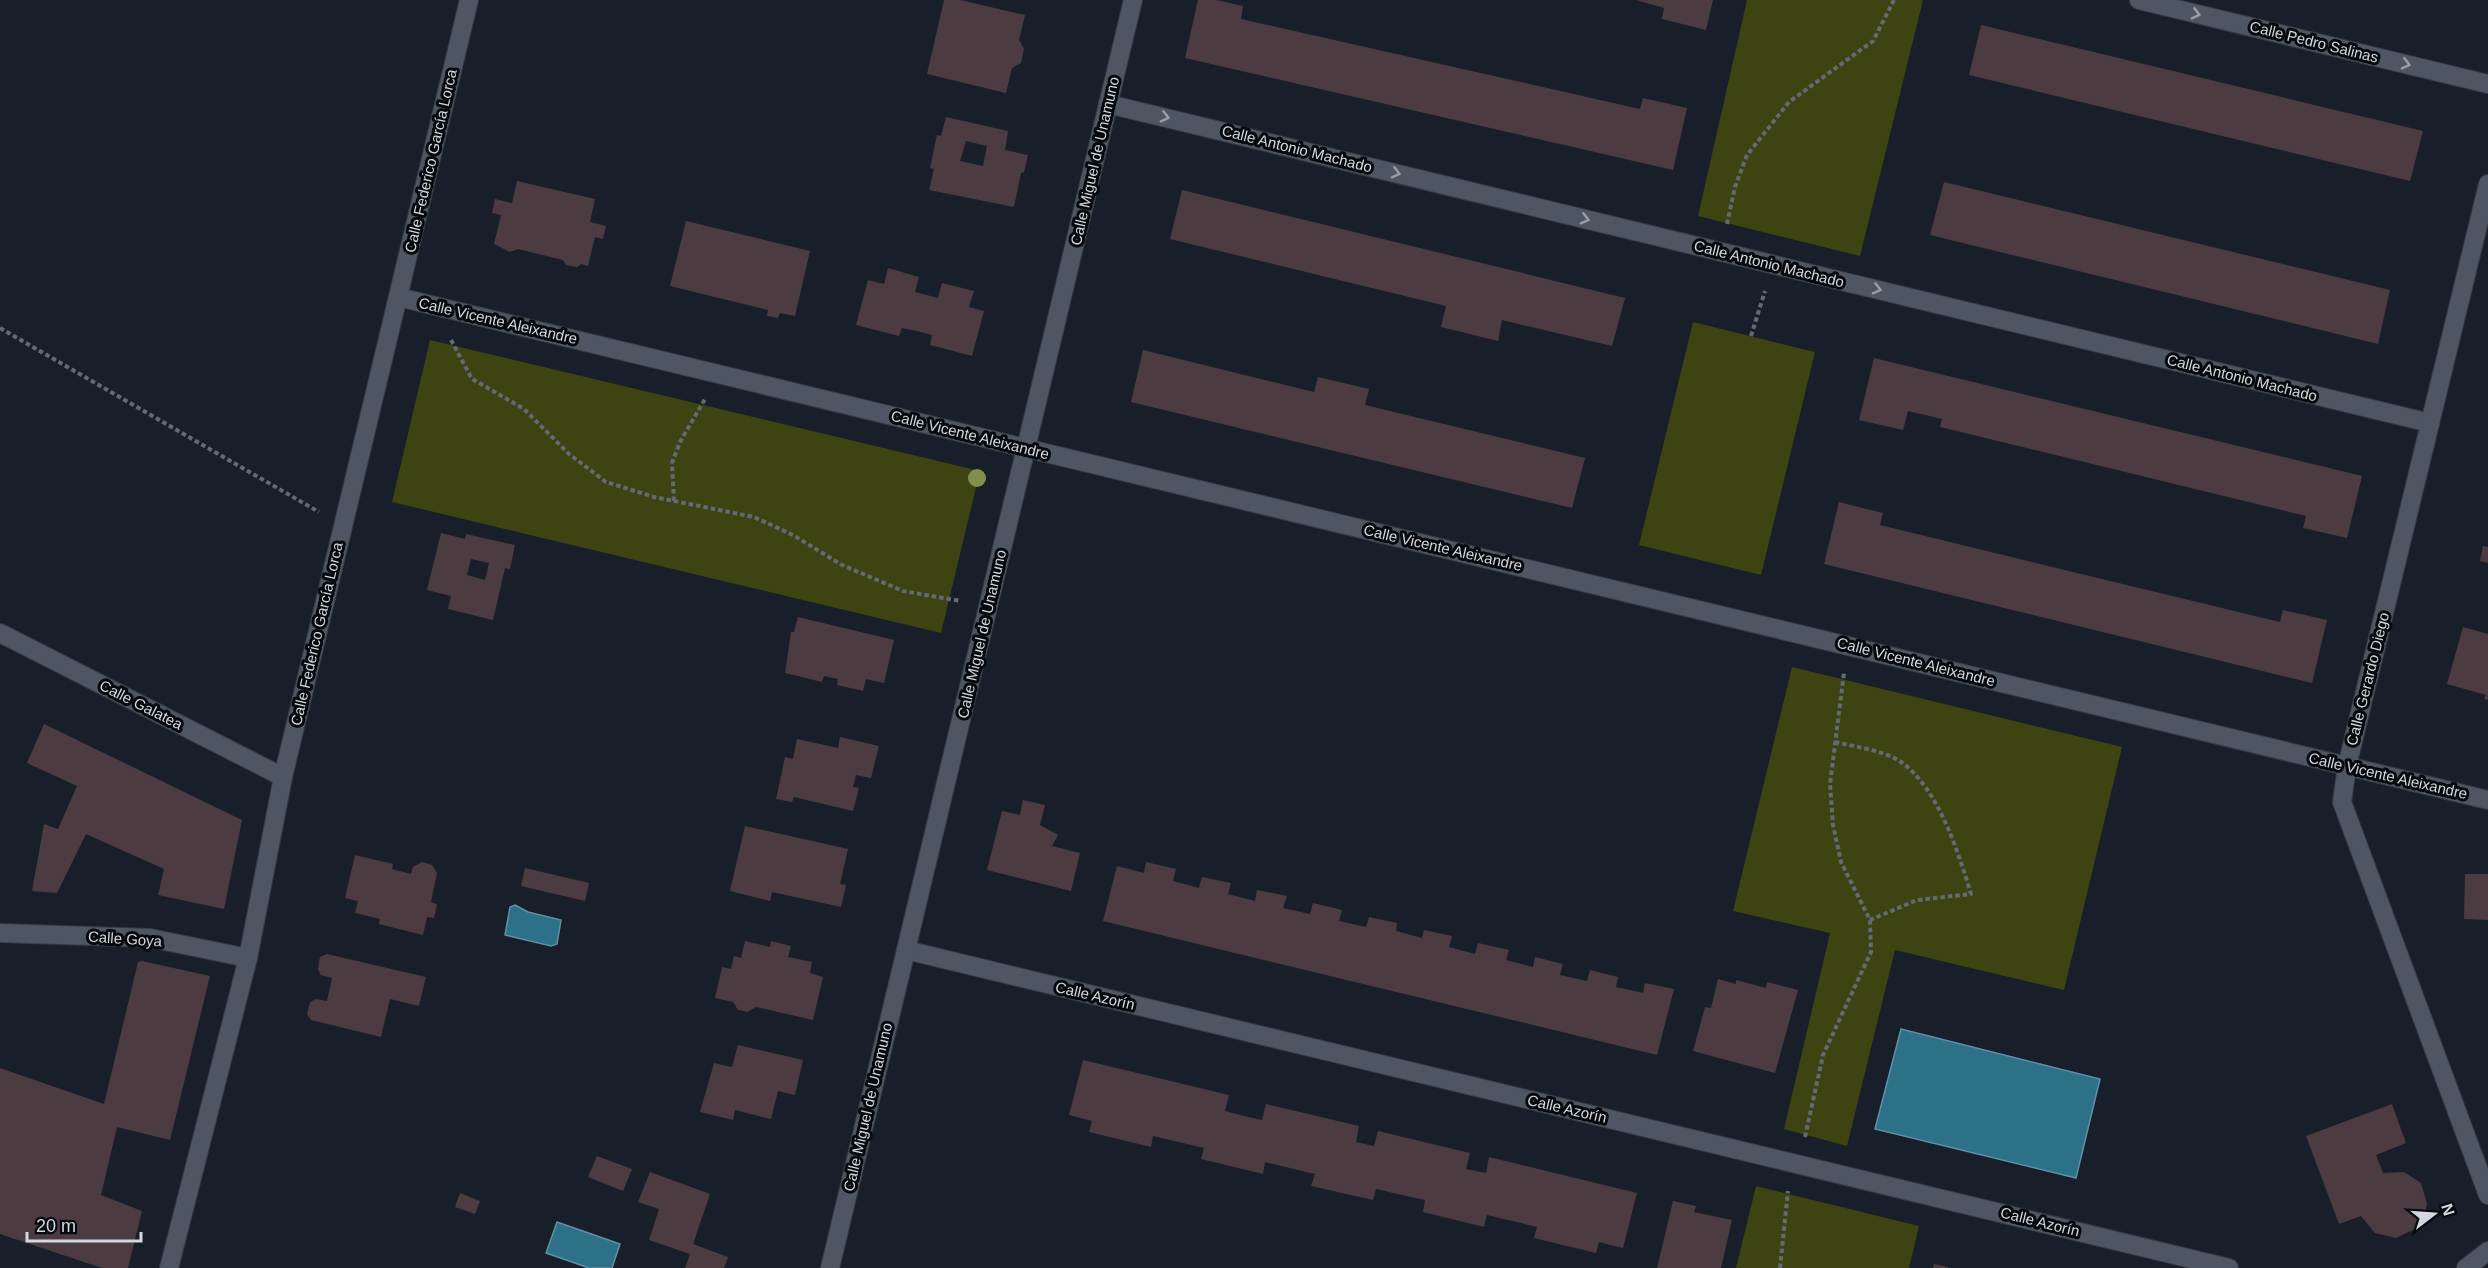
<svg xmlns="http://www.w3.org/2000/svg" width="2488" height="1268" font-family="Arial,sans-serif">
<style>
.green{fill:#3d4311}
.water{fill:#2d7189;stroke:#5f90a3;stroke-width:1.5}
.building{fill:#4c3c42;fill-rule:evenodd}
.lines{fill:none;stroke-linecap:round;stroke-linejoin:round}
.minor-casing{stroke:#363b43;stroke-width:20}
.path{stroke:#646a74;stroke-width:4;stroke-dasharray:4.5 3;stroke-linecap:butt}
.minor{stroke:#4e5663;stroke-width:18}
.tree{fill:#83904c}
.oneway{stroke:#979ea8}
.labels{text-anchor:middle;stroke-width:6;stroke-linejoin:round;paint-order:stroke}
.street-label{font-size:15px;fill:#d3d8e0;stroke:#06090d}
</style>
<rect width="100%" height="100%" fill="#181f2a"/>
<!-- green -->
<g class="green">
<path d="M1747 0H1923L1860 256 1698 216Z"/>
<path d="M1693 322 1815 352 1761 575 1639 545Z"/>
<path d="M430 340 980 471 941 633 392 502Z"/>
<path d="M1792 667 2122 747 2064 990 1895 950 1847 1146 1784 1129 1830 933 1733 911Z"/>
<path d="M1756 1186 1919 1226 1909 1268H1736Z"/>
</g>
<!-- water -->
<g class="water">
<path d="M515 905 528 912 561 920 557 944 551 946 505 935 510 907Z"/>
<path d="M1901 1029 2100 1079 2076 1178 1875 1129Z"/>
<path d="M557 1222 620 1244 612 1268H589L546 1253Z"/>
</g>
<!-- building -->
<g class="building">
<path d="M944 0H960L1025 15 1019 40 1024 49 1021 63 1012 68 1006 93 927 74Z"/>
<path d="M1198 0H1216L1243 6 1241 19 1640 109 1643 98 1687 108 1673 170 1185 58Z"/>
<path d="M1636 0H1713L1706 30 1662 19 1664 8Z"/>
<path d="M1981 25 2423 131 2410 181 1969 75Z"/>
<path d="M946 117 1008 131 1005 150 1028 155 1024 172 1021 173 1014 207 929 190 934 169 930 168 937 135 941 136ZM966 141 987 146 983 166 960 161Z"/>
<path d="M517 181 595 199 590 222 606 226 603 239 595 237 588 266 581 264 577 267 566 265 563 260 518 249 510 252 494 244 501 215 492 213 495 199 512 203Z"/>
<path d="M1944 182 2390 290 2378 344 1930 235Z"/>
<path d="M1182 190 1625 298 1612 346 1502 320 1498 341 1441 327 1446 306 1170 239Z"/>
<path d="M686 221 810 251 795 316 780 313 778 318 767 316 768 310 670 286Z"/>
<path d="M888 268 919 277 915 292 938 298 942 283 974 291 969 307 984 311 972 356 930 345 932 335 917 331 902 328 899 336 856 325 868 280 884 284Z"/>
<path d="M1143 350 1314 392 1318 377 1369 389 1365 405 1585 458 1572 508 1131 402Z"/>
<path d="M1874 358 2362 476 2347 538 2303 528 2306 516 1940 427 1942 419 1908 411 1903 430 1859 420Z"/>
<path d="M1839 502 1883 513 1880 525 2077 573 2280 622 2283 610 2327 620 2312 683 1824 564Z"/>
<path d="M441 533 465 539 466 534 515 545 510 569 505 568 493 620 448 609 451 596 427 590ZM471 559 489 563 485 580 467 575Z"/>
<path d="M2483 546 2488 547V563L2480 561Z"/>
<path d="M798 617 894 640 884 683 866 679 863 691 837 685 838 679 824 676 822 682 785 673 791 632H794Z"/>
<path d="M2463 627 2488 634V700L2484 699 2486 695 2447 684Z"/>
<path d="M44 724 242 820 224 909 158 895 164 869 86 834 57 893 32 891 44 824 58 829 77 786 27 763Z"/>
<path d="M840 737 879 746 871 778 856 775 853 787 859 788 853 811 794 797 792 802 776 799 785 757 793 759 797 739 838 748Z"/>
<path d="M1023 800 1045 805 1040 825 1058 835 1052 846 1080 853 1071 891 987 870 1002 811 1020 815Z"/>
<path d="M745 826 848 849 840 884 846 885 841 907 772 892 770 901 730 891Z"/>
<path d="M355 855 393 864 392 869 411 874 413 867 422 862 432 865 437 873 431 902 437 904 434 918 427 917 423 935 379 924 380 919 355 913 358 901 345 898Z"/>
<path d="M1146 862 1176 869 1173 881 1199 888 1202 877 1231 883 1228 894 1255 901 1257 890 1287 896 1283 908 1310 914 1313 903 1342 910 1339 921 1366 927 1369 917 1397 923 1396 931 1422 938 1424 930 1452 936 1449 947 1475 954 1478 943 1509 950 1506 960 1533 967 1535 957 1563 964 1560 975 1587 981 1590 970 1618 977 1616 987 1643 993 1645 983 1674 989 1657 1055 1103 921 1117 866 1144 873Z"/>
<path d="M525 868 589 883 585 901 521 886Z"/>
<path d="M2465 874H2488V920L2464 919Z"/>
<path d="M745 941 770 947 771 941 791 946 788 957 812 962 810 973 823 977 813 1020 756 1007 747 1012 738 1010 733 1002 715 998 722 967 731 969 734 956 741 958Z"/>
<path d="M327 954 426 977 419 1006 390 999 381 1037 311 1020 307 1014 310 1002 316 999 327 1001 332 978 321 975 318 969 320 957Z"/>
<path d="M142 961 210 976 170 1140 117 1127 101 1195 142 1211 128 1268H102L0 1234V1068L104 1104 138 962Z"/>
<path d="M1718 979 1736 984V980L1766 988 1767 982 1798 990 1775 1073 1693 1051 1705 1007 1711 1008Z"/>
<path d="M738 1045 803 1060 795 1095 778 1091 771 1119 735 1110 733 1120 700 1112 714 1063 732 1067Z"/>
<path d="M1083 1060 1229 1095 1225 1111 1244 1116 1262 1120 1266 1104 1359 1126 1356 1142 1374 1146 1378 1131 1470 1153 1466 1169 1486 1173 1489 1157 1637 1193 1623 1248 1599 1242 1596 1253 1534 1238 1537 1227 1487 1215 1484 1227 1423 1212 1425 1200 1402 1195 1376 1189 1373 1200 1311 1186 1315 1174 1265 1162 1263 1174 1201 1159 1204 1148 1153 1136 1151 1147 1089 1132 1092 1121 1069 1115Z"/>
<path d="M2392 1104 2406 1143 2376 1155 2383 1173 2404 1172 2421 1183 2427 1204 2424 1218 2415 1229 2396 1238 2375 1233 2361 1216 2339 1224 2306 1136Z"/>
<path d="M597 1156 632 1169 623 1191 588 1177Z"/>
<path d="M650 1172 710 1194 693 1244 728 1257 724 1268H685L690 1254 649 1240 659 1209 638 1202Z"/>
<path d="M460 1193 480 1201 475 1214 455 1207Z"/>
<path d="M1673 1201 1696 1206 1694 1212 1732 1220 1721 1268H1657Z"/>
<path d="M1934 1264 1948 1267V1268H1933Z"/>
</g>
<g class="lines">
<defs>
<g id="minor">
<path d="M2139 0 2488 84"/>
<path d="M1108 104 2430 423"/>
<path d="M2488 184 2347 766 2342 802 2488 1195"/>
<path d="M398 297 2488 800"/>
<path d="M0 633 283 777"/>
<path d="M0 933 150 938 248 958"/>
<path d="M906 950 2229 1268"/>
<path d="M169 1268 248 958 283 777 469 0"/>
<path d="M830 1268 1133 0"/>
<path d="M2466 1268 2488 1251"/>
</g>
</defs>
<!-- minor casing -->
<use href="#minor" class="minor-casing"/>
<!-- path -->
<g class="path">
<path d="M1727 224 1735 187 1747 155 1789 102 1873 41 1894 0"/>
<path d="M0 328 319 512"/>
<path d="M1751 336 1765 291"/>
<path d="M451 340 472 379 524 409 569 454 606 482 654 497 754 517 793 535 842 565 903 591 961 601"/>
<path d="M674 501 672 463 680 442 705 399"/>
<path d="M1835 742C1856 747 1883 750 1901 762 1939 789 1958 852 1971 894L1917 900 1870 920"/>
<path d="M1805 1137 1823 1055 1871 952 1870 920 1841 862 1833 825 1830 784 1844 673"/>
<path d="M1780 1268 1788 1191"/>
</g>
<!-- minor -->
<use href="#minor" class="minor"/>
</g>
<!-- trees -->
<circle class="tree" cx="977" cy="478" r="9"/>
<!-- one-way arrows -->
<defs><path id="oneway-chevron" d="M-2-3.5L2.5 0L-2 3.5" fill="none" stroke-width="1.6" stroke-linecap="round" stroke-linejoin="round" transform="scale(1.5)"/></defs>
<g class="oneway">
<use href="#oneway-chevron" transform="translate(2196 14) rotate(14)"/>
<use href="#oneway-chevron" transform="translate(2406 64) rotate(14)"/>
<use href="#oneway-chevron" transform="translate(1165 117) rotate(14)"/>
<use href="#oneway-chevron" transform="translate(1396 173) rotate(14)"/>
<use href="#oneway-chevron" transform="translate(1585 219) rotate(14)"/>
<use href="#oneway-chevron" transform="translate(1877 289) rotate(14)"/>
</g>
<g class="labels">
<!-- street labels -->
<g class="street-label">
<text transform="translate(2314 42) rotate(14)" y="5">Calle Pedro Salinas</text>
<text transform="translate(1297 149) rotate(14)" y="5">Calle Antonio Machado</text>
<text transform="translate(431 161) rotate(-77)" y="5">Calle Federico García Lorca</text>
<text transform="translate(1095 161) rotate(-77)" y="5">Calle Miguel de Unamuno</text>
<text transform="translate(1769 264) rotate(14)" y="5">Calle Antonio Machado</text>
<text transform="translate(498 321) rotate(13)" y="5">Calle Vicente Aleixandre</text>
<text transform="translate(2242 378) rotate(14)" y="5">Calle Antonio Machado</text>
<text transform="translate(970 435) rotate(14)" y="5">Calle Vicente Aleixandre</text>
<text transform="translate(1443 548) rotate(13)" y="5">Calle Vicente Aleixandre</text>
<text transform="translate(317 634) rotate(-77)" y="5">Calle Federico García Lorca</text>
<text transform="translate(982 634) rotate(-77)" y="5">Calle Miguel de Unamuno</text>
<text transform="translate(1916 662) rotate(14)" y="5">Calle Vicente Aleixandre</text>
<text transform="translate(2368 679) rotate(-76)" y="5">Calle Gerardo Diego</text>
<text transform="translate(141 705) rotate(27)" y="5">Calle Galatea</text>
<text transform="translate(2388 776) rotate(13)" y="5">Calle Vicente Aleixandre</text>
<text transform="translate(125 939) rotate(4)" y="5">Calle Goya</text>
<text transform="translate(1095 996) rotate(13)" y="5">Calle Azorín</text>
<text transform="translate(868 1107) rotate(-77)" y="5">Calle Miguel de Unamuno</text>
<text transform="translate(1567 1109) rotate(13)" y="5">Calle Azorín</text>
<text transform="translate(2040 1222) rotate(14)" y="5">Calle Azorín</text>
</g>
</g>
<!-- north arrow -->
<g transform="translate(2434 1214) rotate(73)" stroke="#06090d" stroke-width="4.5" paint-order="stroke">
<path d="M0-4.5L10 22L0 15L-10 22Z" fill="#d3d8e0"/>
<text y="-9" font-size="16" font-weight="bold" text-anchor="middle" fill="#d3d8e0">N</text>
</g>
<!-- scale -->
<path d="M27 1232v9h114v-9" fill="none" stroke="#d3d8e0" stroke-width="3"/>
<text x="36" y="1232" font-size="18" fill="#d3d8e0" stroke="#06090d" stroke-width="4.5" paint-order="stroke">20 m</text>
</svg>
